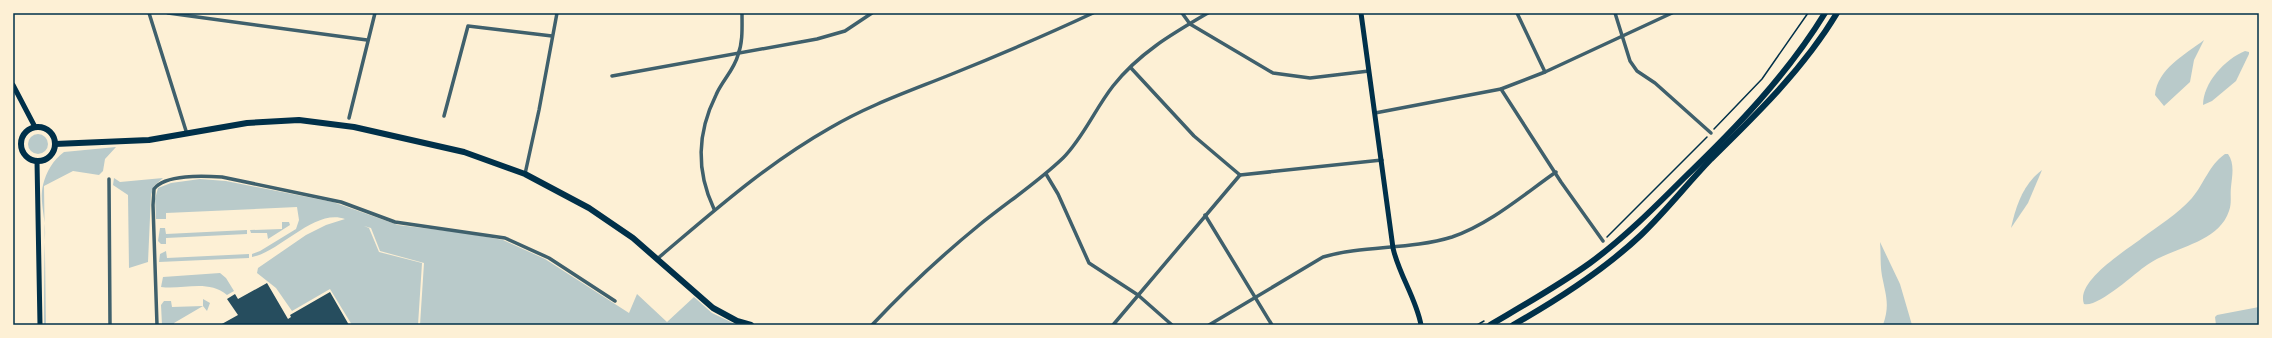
<svg xmlns="http://www.w3.org/2000/svg" width="2272" height="338" font-family="'Source Sans 3',sans-serif">
<style>
.green{fill:#b9caca}
.building{fill:#264d5e}
.lines{fill:none;stroke-linecap:round;stroke-linejoin:round}
.path{stroke:#003049;stroke-width:1.5}
.minor{stroke:#3f606c;stroke-width:3.5}
.secondary{stroke:#003049;stroke-width:5}
.primary{stroke:#003049;stroke-width:6}
.neatline{fill:none;stroke:#003049;stroke-width:1.5}
</style>
<rect width="100%" height="100%" fill="#fdf0d5"/>
<!-- green -->
<g class="green">
<path d="M2204 40 2194 60 2190 82 2164 106 2155 95C2157 69 2186 54 2204 40Z"/>
<path d="M2245 51 2249 52V54L2236 81 2212 101 2203 105C2203 83 2225 59 2245 51Z"/>
<circle cx="38" cy="144" r="10"/>
<path d="M116 147 105 159 103 171 99 175 73 171 44 186 46 325H44C44 295 44 266 45 236 46 219 39 201 43 185 46 172 53 160 64 152Z"/>
<path d="M2225 154H2228C2235 164 2232 176 2231 187 2230 195 2232 203 2229 211 2218 244 2172 247 2147 265 2135 273 2098 308 2084 304 2075 281 2127 250 2142 238 2158 226 2178 214 2192 198 2204 184 2209 165 2225 154Z"/>
<path d="M2042 170 2028 203 2011 228C2016 206 2023 184 2042 170Z"/>
<path d="M114 178 120 182 163 178 154 186 151 195 148 262 129 268 128 195 113 185Z"/>
<path d="M200 179 226 181 333 202 398 225 465 233 503 240 545 259 629 313 637 294 667 322 694 297 712 313 737 325H420L424 263 380 251 371 228 364 226 369 228 379 252 422 263 418 325H352L330 289 292 311 276 288 257 273 258 268 306 235 326 225 345 219C315 208 280 252 252 257V254L260 251 296 229 299 220 297 207 166 213V219H156L155 199 158 188 171 183Z"/>
<path d="M282 222H289L290 225 268 239 267 233H251L250 230 282 229Z"/>
<path d="M160 228H165L166 234 247 230V234L166 238V244H161L158 241Z"/>
<path d="M1880 242 1900 284 1912 325H1883C1890 305 1886 296 1882 276 1880 265 1881 253 1880 242Z"/>
<path d="M166 251 167 258 249 254V258L159 262 160 254Z"/>
<path d="M220 273 226 278 234 291 227 295C208 279 183 290 161 287L163 277Z"/>
<path d="M203 299 210 303 207 311 203 306 174 323V325H162L161 305 164 301H171L172 307 203 306Z"/>
<path d="M2259 307V325H2216L2215 317 2217 315Z"/>
</g>
<!-- building -->
<path class="building" d="M267 283 288 319 291 317 290 315 330 292 349 325H220L238 315 227 299 235 294 238 299Z"/>
<g class="lines">
<!-- path -->
<g class="path">
<path d="M1714 129 1762 79 1808 13"/>
<path d="M1607 237 1707 137"/>
<path d="M1477 325 1484 321"/>
</g>
<!-- minor -->
<g class="minor">
<path d="M149 13 187 134"/>
<path d="M168 13 367 40"/>
<path d="M1182 13 1190 24 1273 73 1310 78 1369 71"/>
<path d="M1517 13 1545 72"/>
<path d="M1615 13 1630 61 1637 71 1655 83 1711 133"/>
<path d="M1131 68 1194 136 1240 175 1382 160"/>
<path d="M612 76 817 39 845 31 872 13"/>
<path d="M1501 89 1561 182 1603 241"/>
<path d="M1375 113 1501 89 1545 72 1672 13"/>
<path d="M444 116 468 26 552 36"/>
<path d="M349 118 375 13"/>
<path d="M525 174 539 110 557 13"/>
<path d="M1046 174 1058 194 1089 263 1138 295 1172 325"/>
<path d="M109 179 110 325"/>
<path d="M714 209C696 171 697 133 716 95 722 81 734 70 738 55 743 42 742 27 742 13"/>
<path d="M1205 215 1272 325"/>
<path d="M657 259C714 211 765 165 830 128 869 105 910 91 952 74 999 55 1046 35 1093 13"/>
<path d="M157 325 153 205 154 189C165 174 204 176 222 177L341 202 395 222 505 238 549 258 615 301"/>
<path d="M872 325C905 290 940 257 978 226 1006 203 1037 183 1063 158 1083 138 1095 109 1113 86 1139 53 1172 34 1208 13"/>
<path d="M1113 325 1240 175"/>
<path d="M1209 325 1323 257C1364 245 1410 250 1452 237 1490 224 1523 195 1556 172"/>
</g>
<!-- secondary -->
<g class="secondary">
<path d="M1361 13 1393 248C1399 275 1416 298 1421 325"/>
<path d="M13 85 35 127"/>
<path d="M37 161 40 325"/>
</g>
<!-- primary -->
<g class="primary">
<circle cx="38" cy="144" r="17"/>
<path d="M55 144 149 140 247 123 299 120 354 127 464 152 525 174 589 208 633 238 713 308 737 321 751 325"/>
<path d="M1490 325C1524 305 1558 286 1590 263 1624 238 1654 208 1684 178 1736 128 1787 75 1825 13"/>
<path d="M1513 325C1559 299 1603 271 1641 235 1666 211 1687 184 1711 159 1757 114 1804 68 1837 13"/>
</g>
</g>
<!-- border -->
<rect width="2272" height="338" fill="none" stroke="#fdf0d5" stroke-width="28"/>
<rect x="14" y="14" width="2244" height="310" class="neatline"/>
</svg>
